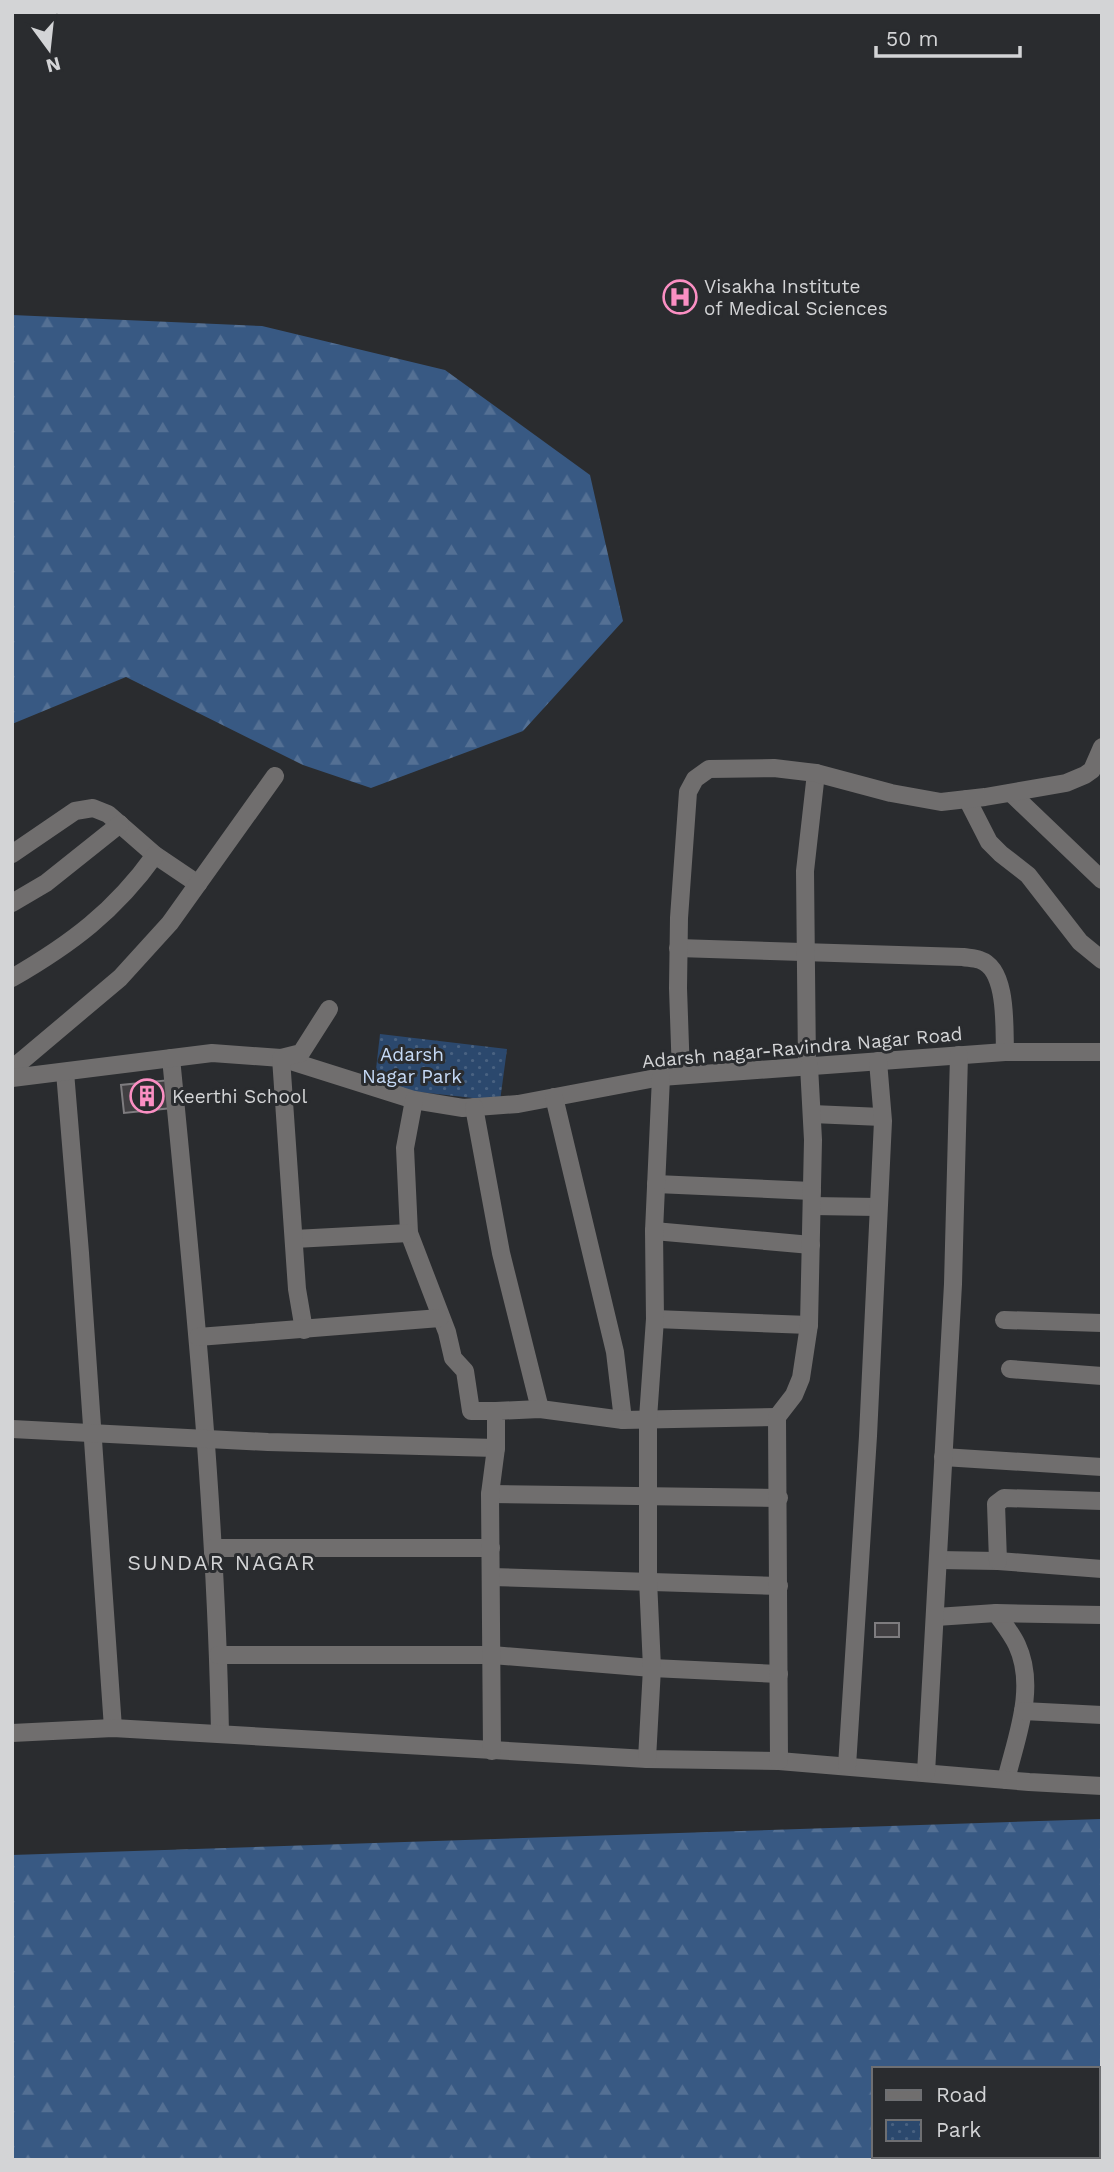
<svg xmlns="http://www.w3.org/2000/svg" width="1114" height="2172" font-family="'Work Sans',sans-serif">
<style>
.forest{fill:url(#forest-firs);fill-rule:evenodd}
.park{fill:url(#park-dots)}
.building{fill:#413f42;stroke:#7e7c7f;stroke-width:2}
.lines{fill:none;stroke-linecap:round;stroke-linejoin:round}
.minor{stroke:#706e6e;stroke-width:18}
.labels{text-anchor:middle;stroke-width:6;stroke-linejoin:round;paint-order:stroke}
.poi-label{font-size:19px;fill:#d3d4d6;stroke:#2a2c2f;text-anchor:start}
.street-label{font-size:19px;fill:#d3d4d6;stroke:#2a2c2f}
.park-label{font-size:19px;fill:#c6daf6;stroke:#2a2c2f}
.neighbourhood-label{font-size:21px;letter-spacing:2px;fill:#d3d4d6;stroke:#2a2c2f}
</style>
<defs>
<pattern id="forest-firs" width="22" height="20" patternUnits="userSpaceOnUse" patternTransform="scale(1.75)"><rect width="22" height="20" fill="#385983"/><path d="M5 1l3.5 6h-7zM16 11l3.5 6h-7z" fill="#547094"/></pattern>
<pattern id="park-dots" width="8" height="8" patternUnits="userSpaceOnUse" patternTransform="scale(1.75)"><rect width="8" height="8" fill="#2b486d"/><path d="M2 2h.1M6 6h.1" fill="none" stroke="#496281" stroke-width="1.8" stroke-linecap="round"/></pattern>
</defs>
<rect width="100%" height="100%" fill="#2a2c2f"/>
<!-- forest -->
<g class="forest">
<path d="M12 315 262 326 445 370 590 475 623 621 523 731 371 788 303 765 126 677 12 724Z"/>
<path d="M1102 1819V2160H12V1855ZM874 2069H1098V2156H874Z"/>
</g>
<!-- park -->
<path class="park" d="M380 1034 507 1049 500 1101 374 1087Z"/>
<!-- building -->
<g class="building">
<path d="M170 1080 172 1108 124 1113 121 1085Z"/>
<rect x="875" y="1623" width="24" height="14"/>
</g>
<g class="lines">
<!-- minor -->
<g class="minor">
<path d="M1011 793 1102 880"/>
<path d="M967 799 989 842 1001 854 1028 875 1080 942 1102 960"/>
<path d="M12 854 75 811 93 808 108 814 155 855 198 884"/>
<path d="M12 903 46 883 120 824"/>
<path d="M678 948 963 957C969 958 975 958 980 960 1008 969 1004 1028 1005 1052"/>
<path d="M12 978C71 944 115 911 155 855"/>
<path d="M171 1058C193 1283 216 1508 220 1734"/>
<path d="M807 1066 805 871 816 773"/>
<path d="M12 1069 120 978 170 923 275 776"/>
<path d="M65 1072 80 1253 113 1728"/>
<path d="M681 1075 678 988 679 918 688 792 695 779 709 769 774 768 816 773 891 793 941 802 985 797 1066 783 1085 775 1092 770 1102 747"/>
<path d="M12 1078 212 1053 281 1058 414 1100 463 1108 518 1104 661 1077 1005 1052H1102"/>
<path d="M554 1097 615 1352 623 1420"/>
<path d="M414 1100 405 1148 409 1233 447 1332 453 1358 465 1371 471 1411H496"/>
<path d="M474 1107 501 1253 540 1409"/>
<path d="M812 1114 882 1117"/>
<path d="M656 1184 812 1191"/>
<path d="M812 1206 878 1207"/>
<path d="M654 1231 811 1245"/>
<path d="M294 1239 409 1233"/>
<path d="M655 1319 809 1325"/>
<path d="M1004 1320 1102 1323"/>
<path d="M304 1330 297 1289 281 1058 301 1053 329 1009"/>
<path d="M198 1337 440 1318"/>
<path d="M1010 1369 1102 1376"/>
<path d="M12 1429 268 1442 496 1448"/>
<path d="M943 1457 1102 1467"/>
<path d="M490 1494 779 1498"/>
<path d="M213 1548H491"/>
<path d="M938 1560 998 1561 1102 1569"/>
<path d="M998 1561 996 1504 1004 1498 1102 1501"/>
<path d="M491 1577 779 1586"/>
<path d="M996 1613C1003 1623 1012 1634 1017 1645 1037 1688 1016 1738 1006 1780"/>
<path d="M936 1617 996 1613 1102 1615"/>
<path d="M218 1655H492L652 1668 779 1674"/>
<path d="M1023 1711 1102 1715"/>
<path d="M12 1733 113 1728 647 1759 779 1761 1029 1782 1102 1786"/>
<path d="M492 1751 490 1494 496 1448V1411L540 1409 623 1420 777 1417"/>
<path d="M647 1759 652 1668 648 1580V1418L655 1319 654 1231 661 1077"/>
<path d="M779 1761 777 1417 794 1395 801 1378 809 1325 813 1140 809 1066"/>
<path d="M847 1766 868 1436 883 1121 878 1061"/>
<path d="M926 1773 953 1284 959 1055"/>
</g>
</g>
<!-- icons -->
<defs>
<symbol id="hospital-ring" viewBox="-11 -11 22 22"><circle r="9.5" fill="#2a2c2f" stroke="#fb8fc3" stroke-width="1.5"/><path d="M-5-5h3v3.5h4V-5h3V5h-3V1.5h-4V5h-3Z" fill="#fb8fc3"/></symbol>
<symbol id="building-ring" viewBox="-11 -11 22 22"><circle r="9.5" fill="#2a2c2f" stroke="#fb8fc3" stroke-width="1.5"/><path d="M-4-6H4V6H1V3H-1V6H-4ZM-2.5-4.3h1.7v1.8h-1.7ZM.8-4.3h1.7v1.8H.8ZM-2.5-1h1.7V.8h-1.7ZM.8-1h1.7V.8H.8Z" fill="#fb8fc3"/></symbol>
</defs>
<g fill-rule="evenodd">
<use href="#hospital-ring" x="661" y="278" width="38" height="38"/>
<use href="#building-ring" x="128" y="1077" width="38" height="38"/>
</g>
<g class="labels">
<!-- poi labels -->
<g class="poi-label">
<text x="704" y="293">Visakha Institute<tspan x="704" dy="22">of Medical Sciences</tspan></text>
<text x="172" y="1103">Keerthi School</text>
</g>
<!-- street labels -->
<g class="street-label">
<text transform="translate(802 1047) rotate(-5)" y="7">Adarsh nagar-Ravindra Nagar Road</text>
</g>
<!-- park labels -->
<g class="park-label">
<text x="412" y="1061">Adarsh<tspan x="412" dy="22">Nagar Park</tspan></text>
</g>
<!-- neighbourhood labels -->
<g class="neighbourhood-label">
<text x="222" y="1570">SUNDAR NAGAR</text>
</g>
</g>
<!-- border -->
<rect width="1114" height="2172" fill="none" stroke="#d3d4d6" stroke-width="28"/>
<!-- legend -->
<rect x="872" y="2067" width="228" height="91" fill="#2a2c2f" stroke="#6e6f72" stroke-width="2"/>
<rect x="886" y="2090" width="35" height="10" fill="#706e6e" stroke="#6e6f72" stroke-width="2"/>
<text x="936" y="2102" font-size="21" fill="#d3d4d6">Road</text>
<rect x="886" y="2120" width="35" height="21" fill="url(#park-dots)" stroke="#6e6f72" stroke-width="2"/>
<text x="936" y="2137" font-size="21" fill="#d3d4d6">Park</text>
<!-- north arrow -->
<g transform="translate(49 49) rotate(165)" stroke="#2a2c2f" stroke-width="5" paint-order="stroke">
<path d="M0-5L12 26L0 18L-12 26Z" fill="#d3d4d6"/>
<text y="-10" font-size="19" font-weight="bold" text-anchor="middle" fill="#d3d4d6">N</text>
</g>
<!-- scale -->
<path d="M876 46v10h144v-10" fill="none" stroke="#d3d4d6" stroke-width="3.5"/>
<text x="886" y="46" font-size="21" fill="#d3d4d6" stroke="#2a2c2f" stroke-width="5" paint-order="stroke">50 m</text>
</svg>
